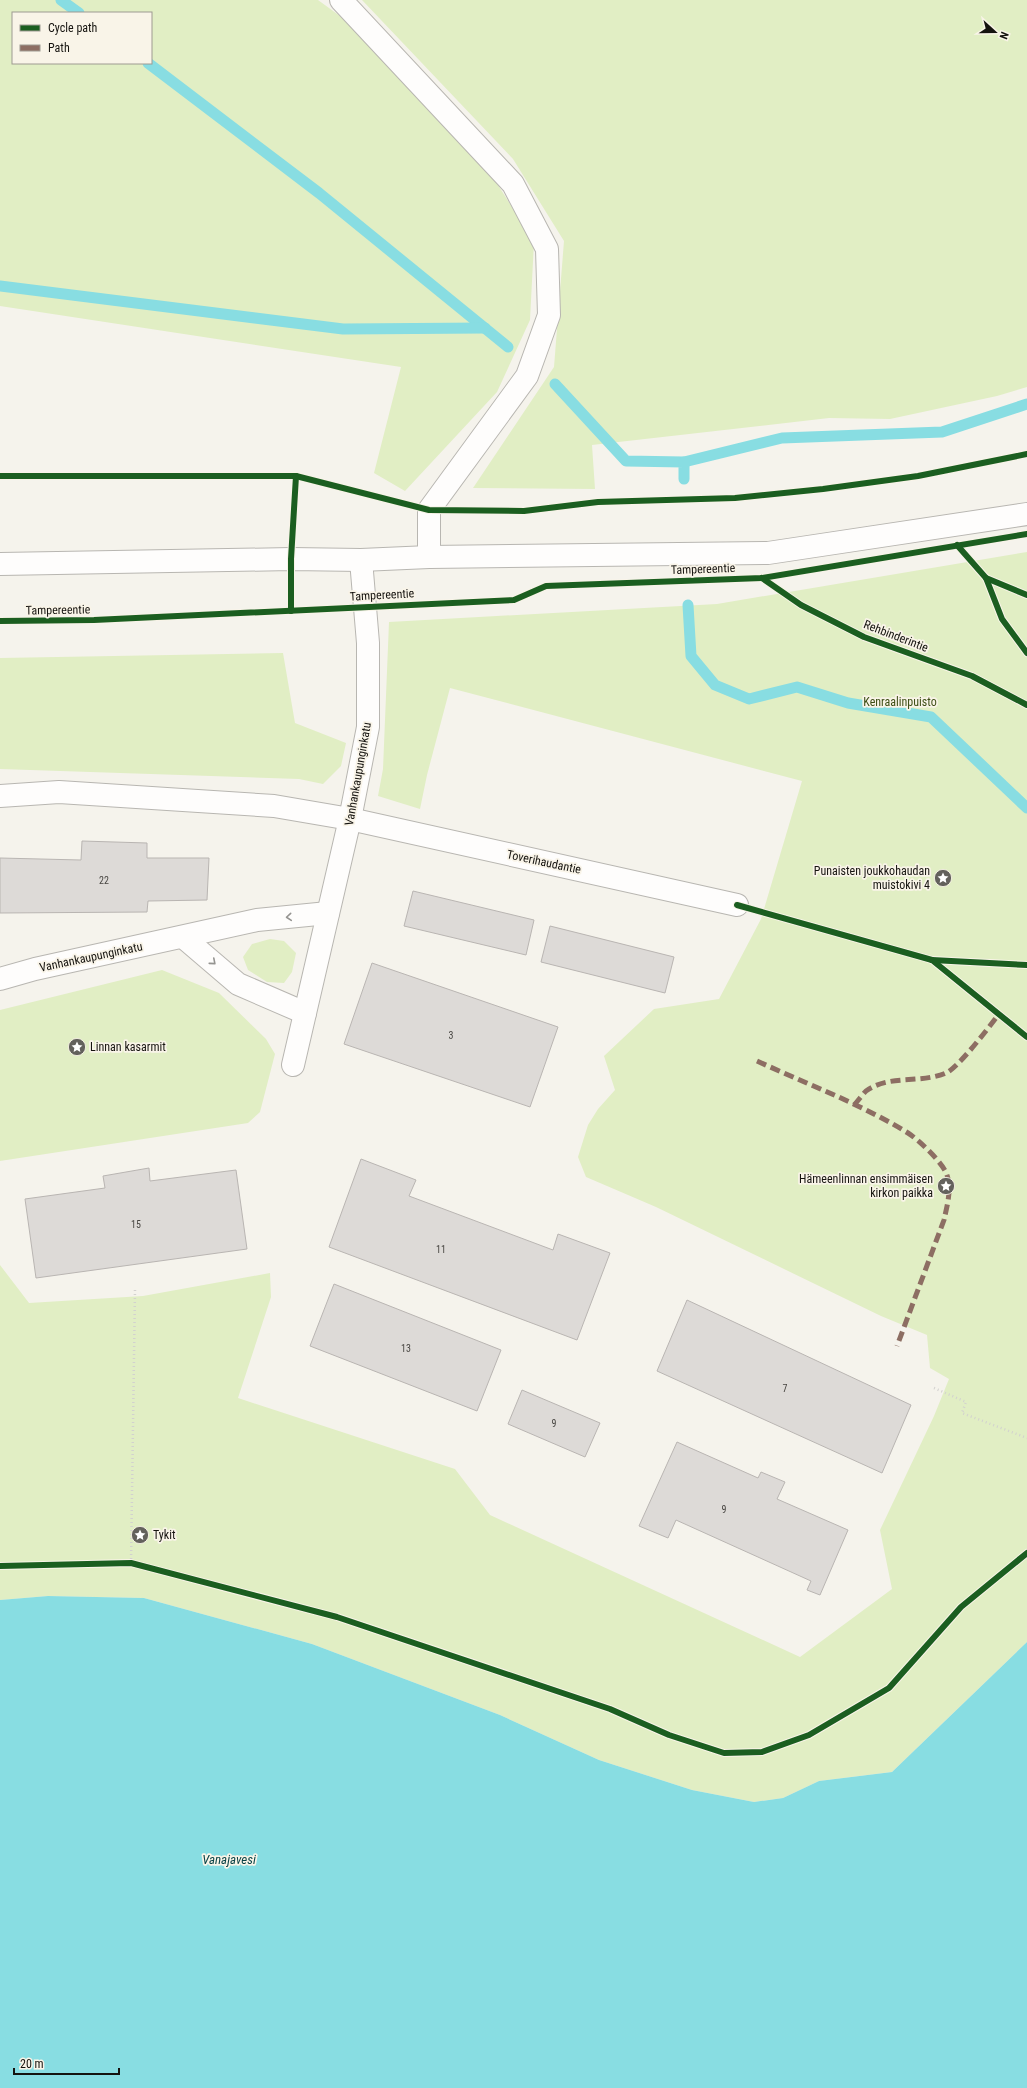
<svg xmlns="http://www.w3.org/2000/svg" width="1027" height="2088" font-family="'Roboto Condensed',sans-serif">
<style>
.green{fill:#e1eec4;fill-rule:evenodd}
.water{fill:#88dde2}
.lines{fill:none;stroke-linecap:round;stroke-linejoin:round}
.stream{stroke:#88dde2;stroke-width:11}
.building{fill:#dddad7;stroke:#b9b5b2}
.minor-casing{stroke:#b8b6b1;stroke-width:24}
.major-casing{stroke:#b8b6b1;stroke-width:24}
.path{stroke:#d2d1cf;stroke-width:2.5;stroke-dasharray:1 3;stroke-linecap:butt}
.minor{stroke:#fefdfc;stroke-width:22}
.major{stroke:#fefdfc;stroke-width:22}
.quiet{stroke:#8d6e63;stroke-width:5;stroke-dasharray:10 5;stroke-linecap:butt}
.cycleway-casing{stroke:#f9f4e8;stroke-width:8}
.cycleway{stroke:#1b5e20;stroke-width:6}
.oneway{stroke:#959491}
.labels{text-anchor:middle;stroke-width:3.5;stroke-linejoin:round;paint-order:stroke}
.number-label{font-size:10px;fill:#474541}
.street-label{font-size:12px;fill:#15130f;stroke:#f9f4e8}
.park-label{font-size:12px;fill:#3d4e15;stroke:#f9f4e8}
.poi-label{font-size:12px;fill:#15130f;stroke:#f9f4e8;text-anchor:end}
.water-label{font-size:13px;font-style:italic;fill:#084246;stroke:#f9f4e8}
</style>
<rect width="100%" height="100%" fill="#f5f3ec"/>
<!-- green -->
<g class="green">
<path d="M0 0H318L377 43 474 147 534 242 530 320 497 392 405 491 374 473 401 367 0 306ZM13 13H151V63H13Z"/>
<path d="M362 0H1027V387L997 396 890 419 829 418 592 445 595 489 473 488 554 367 564 241 513 159Z"/>
<path d="M1027 552V1642L892 1772 819 1781 783 1798 754 1802 692 1790 599 1760 500 1715 312 1644 144 1598 48 1596 0 1600V1265L29 1303 143 1296 270 1273 271 1297 238 1398 455 1469 490 1515 800 1657 892 1589 880 1530 934 1416 949 1379 930 1368 927 1335 881 1316 656 1207 586 1177 578 1157 588 1125 598 1109 615 1090 604 1056 654 1009 719 999 761 919 802 781 450 688 427 775 420 809 378 796 383 769 389 622 717 604Z"/>
<path d="M283 653 295 723 346 743 341 766 323 784 299 779 0 769V658Z"/>
<path d="M270 939 284 941 296 953 292 972 284 983 267 982 248 970 243 957 252 944Z"/>
<path d="M162 970 219 993 266 1039 275 1054 260 1112 248 1123 0 1161V1010Z"/>
</g>
<!-- water -->
<path class="water" d="M48 1596 144 1598 312 1644 500 1715 599 1760 692 1790 754 1802 783 1798 819 1781 892 1772 1027 1642V2088H0V1600Z"/>
<g class="lines">
<!-- stream -->
<g class="stream">
<path d="M61 0 79 13"/>
<path d="M148 63 319 193 508 347"/>
<path d="M0 286 343 329 485 328"/>
<path d="M555 384 626 461 684 462V479"/>
<path d="M684 462 782 438 942 432 1027 404"/>
<path d="M688 605 691 656 715 685 749 699 797 687 848 703 931 717 1027 808"/>
</g>
</g>
<!-- building -->
<g class="building">
<path d="M82 841 147 843V858H209L207 900 148 901 147 912 0 913V858L81 860Z"/>
<path d="M413 891 534 920 526 955 404 926Z"/>
<path d="M550 926 674 957 665 993 541 962Z"/>
<path d="M372 963 558 1027 530 1107 344 1044Z"/>
<path d="M361 1159 416 1180 409 1196 553 1250 558 1234 610 1253 577 1340 329 1247Z"/>
<path d="M149 1168 150 1181 236 1170 247 1249 36 1278 25 1199 105 1188 103 1176Z"/>
<path d="M334 1284 501 1350 477 1411 310 1346Z"/>
<path d="M687 1300 911 1405 882 1473 657 1371Z"/>
<path d="M522 1390 600 1423 585 1457 508 1424Z"/>
<path d="M677 1442 758 1478 761 1472 785 1482 777 1499 848 1530 820 1595 807 1590 811 1581 676 1520 668 1538 639 1526Z"/>
</g>
<g class="lines">
<defs>
<g id="minor">
<path d="M341 0 513 184 547 249 549 315 527 376 429 510V557"/>
<path d="M0 796 59 792 274 806 350 819 737 905"/>
<path d="M183 937 238 984 305 1013"/>
<path d="M0 979 35 969 257 920 328 913"/>
<path d="M293 1065 350 819 368 727V643L361 560"/>
</g>
<path id="major" d="M0 564 291 559 361 560 429 557 768 553 1027 514"/>
</defs>
<!-- minor casing -->
<use href="#minor" class="minor-casing"/>
<!-- major casing -->
<use href="#major" class="major-casing"/>
<!-- path -->
<g class="path">
<path d="M934 1388 966 1402 962 1413 1027 1438"/>
<path d="M131 1563 135 1289"/>
</g>
<!-- minor -->
<use href="#minor" class="minor"/>
<!-- major -->
<use href="#major" class="major"/>
<!-- quiet -->
<g class="quiet">
<path d="M757 1061C807 1084 861 1104 908 1133 918 1139 944 1164 947 1175 952 1189 947 1206 944 1220L897 1346"/>
<path d="M854 1105C858 1101 862 1095 866 1091 890 1074 920 1084 946 1073 958 1068 990 1026 999 1014"/>
</g>
<defs>
<g id="cycleway">
<path d="M0 476H296L429 510 524 511 598 502 735 498 823 489 918 476 1027 454"/>
<path d="M957 545 986 578 1027 595"/>
<path d="M762 578 801 605 864 637 972 676 1027 705"/>
<path d="M986 578 1002 619 1027 653"/>
<path d="M291 611V559L296 476"/>
<path d="M0 621 94 620 514 600 546 586 762 578 1027 534"/>
<path d="M737 905 932 960 1027 1037"/>
<path d="M932 960 1027 965"/>
<path d="M0 1566 131 1563 337 1617 610 1709 669 1735 724 1753 762 1752 809 1735 889 1688 961 1607 1027 1553"/>
</g>
</defs>
<!-- cycleway casing -->
<use href="#cycleway" class="cycleway-casing"/>
<!-- cycleway -->
<use href="#cycleway" class="cycleway"/>
</g>
<!-- one-way arrows -->
<defs><path id="oneway-chevron" d="M-2-3.5L2.5 0L-2 3.5" fill="none" stroke-width="1.6" stroke-linecap="round" stroke-linejoin="round"/></defs>
<g class="oneway">
<use href="#oneway-chevron" transform="translate(289 917) rotate(175)"/>
<use href="#oneway-chevron" transform="translate(213 962) rotate(41)"/>
</g>
<!-- icons -->
<defs>
<symbol id="sight-disc" viewBox="-11 -11 22 22"><circle r="9.5" fill="#63615c" stroke="#f9f4e8"/><path d="M0-6L1.8-2.2L6-1.7L2.9 1.2L3.7 5.4L0 3.3L-3.7 5.4L-2.9 1.2L-6-1.7L-1.8-2.2Z" fill="#fff"/></symbol>
</defs>
<g fill-rule="evenodd">
<use href="#sight-disc" x="933" y="868" width="20" height="20"/>
<use href="#sight-disc" x="67" y="1037" width="20" height="20"/>
<use href="#sight-disc" x="936" y="1176" width="20" height="20"/>
<use href="#sight-disc" x="130" y="1525" width="20" height="20"/>
</g>
<g class="labels">
<!-- number labels -->
<g class="number-label">
<text x="104" y="884">22</text>
<text x="451" y="1039">3</text>
<text x="136" y="1228">15</text>
<text x="441" y="1253">11</text>
<text x="406" y="1352">13</text>
<text x="785" y="1392">7</text>
<text x="554" y="1427">9</text>
<text x="724" y="1513">9</text>
</g>
<!-- street labels -->
<g class="street-label">
<text transform="translate(703 569) rotate(-2)" y="4">Tampereentie</text>
<text transform="translate(382 595) rotate(-3)" y="4">Tampereentie</text>
<text transform="translate(58 610) rotate(-1)" y="4">Tampereentie</text>
<text transform="translate(896 636) rotate(21)" y="4">Rehbinderintie</text>
<text transform="translate(358 774) rotate(-80)" y="4">Vanhankaupunginkatu</text>
<text transform="translate(544 862) rotate(12)" y="4">Toverihaudantie</text>
<text transform="translate(91 957) rotate(-12)" y="4">Vanhankaupunginkatu</text>
</g>
<!-- park labels -->
<g class="park-label">
<text x="900" y="706">Kenraalinpuisto</text>
</g>
<!-- poi labels -->
<g class="poi-label">
<text x="930" y="875">Punaisten joukkohaudan<tspan x="930" dy="14">muistokivi 4</tspan></text>
<text x="90" y="1051" text-anchor="start">Linnan kasarmit</text>
<text x="933" y="1183">Hämeenlinnan ensimmäisen<tspan x="933" dy="14">kirkon paikka</tspan></text>
<text x="153" y="1539" text-anchor="start">Tykit</text>
</g>
<!-- water labels -->
<g class="water-label">
<text x="229" y="1864">Vanajavesi</text>
</g>
</g>
<!-- legend -->
<rect x="12" y="12" width="140" height="52" fill="#f9f4e8" stroke="#9e9a91"/>
<rect x="20" y="25" width="20" height="6" fill="#1b5e20" stroke="#9e9a91"/>
<text x="48" y="32" font-size="12" fill="#15130f">Cycle path</text>
<rect x="20" y="45" width="20" height="6" fill="#8d6e63" stroke="#9e9a91"/>
<text x="48" y="52" font-size="12" fill="#15130f">Path</text>
<!-- north arrow -->
<g transform="translate(995 32) rotate(111)" stroke="#f9f4e8" stroke-width="3" paint-order="stroke">
<path d="M0-3L7 15L0 10L-7 15Z" fill="#15130f"/>
<text y="-6" font-size="11" font-weight="bold" text-anchor="middle" fill="#15130f">N</text>
</g>
<!-- scale -->
<path d="M14 2068v6h105v-6" fill="none" stroke="#15130f" stroke-width="2"/>
<text x="20" y="2068" font-size="12" fill="#15130f" stroke="#f9f4e8" stroke-width="3" paint-order="stroke">20 m</text>
</svg>
